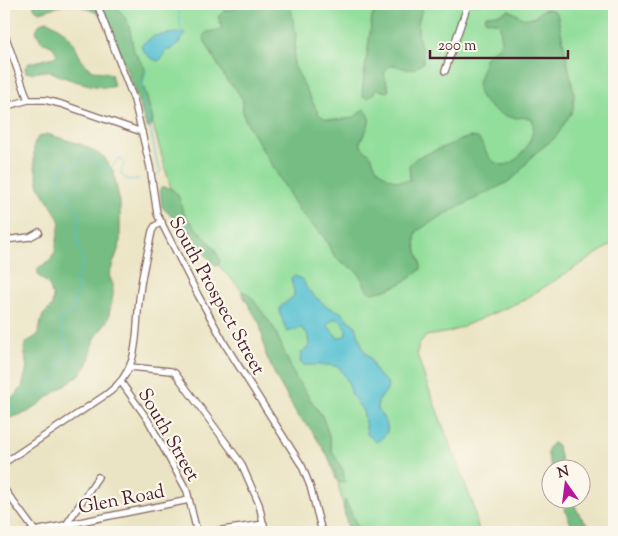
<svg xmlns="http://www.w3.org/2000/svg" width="618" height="536" font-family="'Sorts Mill Goudy',serif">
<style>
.green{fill:#92de9b;stroke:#6e7e63}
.forest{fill:#75bd83;stroke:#606e57}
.water{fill:#56c1d2;stroke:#50707e;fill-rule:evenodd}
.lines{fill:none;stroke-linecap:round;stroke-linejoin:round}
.stream{stroke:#56c1d2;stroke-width:1}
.minor-casing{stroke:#826461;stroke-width:8}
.minor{stroke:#fff;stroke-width:5.5}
.labels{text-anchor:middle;stroke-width:4.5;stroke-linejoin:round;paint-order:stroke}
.street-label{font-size:19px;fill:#4a1f2b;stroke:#fbf7ec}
</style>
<rect width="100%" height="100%" fill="#fbf7ec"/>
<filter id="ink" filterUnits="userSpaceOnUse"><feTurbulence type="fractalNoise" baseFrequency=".02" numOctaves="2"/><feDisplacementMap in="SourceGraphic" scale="10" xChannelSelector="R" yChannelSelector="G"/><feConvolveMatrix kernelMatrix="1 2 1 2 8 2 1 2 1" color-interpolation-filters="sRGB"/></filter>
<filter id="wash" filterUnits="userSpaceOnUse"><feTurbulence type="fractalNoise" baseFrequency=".0096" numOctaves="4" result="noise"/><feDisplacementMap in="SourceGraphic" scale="20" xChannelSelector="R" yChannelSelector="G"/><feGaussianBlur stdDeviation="1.12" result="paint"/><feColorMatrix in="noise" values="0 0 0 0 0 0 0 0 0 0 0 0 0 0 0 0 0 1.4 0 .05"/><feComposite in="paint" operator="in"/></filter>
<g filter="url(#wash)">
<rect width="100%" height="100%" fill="#ebe4c4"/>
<!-- green -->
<path class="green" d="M105 4H614V243L524 300 450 332 426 336 419 345 417 354 425 379 473 505 479 532H349L333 460 250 299 218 265 175 203 150 114Z"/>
<!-- forest -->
<g class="forest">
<path d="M33 4H113L122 13 129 25 134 51 145 68 143 84 153 120 150 128H148L146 125 133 86 107 21 97 13 79 5 67 4 40 12 35 9Z"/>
<path d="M242 4H290L296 34 294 58V65L318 113C326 123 342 119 353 118L364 109C376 118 365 132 360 142 363 154 368 149 372 157 373 160 374 163 375 165 382 177 398 184 410 180L409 165 416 158 469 137 478 138C484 145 487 159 496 163 516 174 539 134 532 119 524 116 516 119 509 117 498 115 479 101 478 89 477 84 479 79 481 74 485 59 484 54 499 47L501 41 500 25 498 23 485 20 486 15 499 14 509 10C520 15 521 21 535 17 541 9 549 6 557 13L574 93 573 110 556 137 533 155 517 175 508 182 443 215 417 231C411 248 421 253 421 269 407 282 391 290 372 293L367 290 358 272 337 259 332 252 324 237 300 212 249 127C244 117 241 111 243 100L235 88 227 81 205 42 203 36 207 32 219 30 222 26 218 17 224 11 235 8Z"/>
<path d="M378 4H424C421 13 417 22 418 32 418 42 425 53 423 63 419 65 415 69 411 69 400 71 392 57 384 74L389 90 386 92 377 89 371 96 367 98 363 96 362 92 372 17Z"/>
<path d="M48 21C55 25 64 30 70 38 77 47 79 60 89 68 94 72 104 71 111 74L114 86C104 91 71 80 60 76 57 75 53 72 49 71 41 70 34 75 26 72L25 67 29 63 54 57 57 54 53 47 41 41 36 32C38 25 40 22 48 21Z"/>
<path d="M47 134 83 145 104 157 113 171 120 203V244L109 275 113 285V296L108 319 94 340 88 364 79 375 28 412 4 420V402L15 396 22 387 27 368 24 348 27 342 38 335 40 325 43 315 52 306 53 297 49 285 38 275V268L50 261 55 252 60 222 55 212 39 186 34 162V144L38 137Z"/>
<path d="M162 187C168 187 173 189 176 193 182 199 180 208 185 215 195 230 217 244 220 263L216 266 209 259 188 229 170 215 162 207 160 188Z"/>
<path d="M241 292H245L252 298 274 328 295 377 322 416 329 435 332 451 343 470 345 482 341 483 336 479 328 456 312 431 298 416 275 375 266 355 260 324Z"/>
<path d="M553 443 557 445 558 448 563 468H552C549 460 544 449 553 443Z"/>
<path d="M561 499H572C580 518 585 528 607 532H574Z"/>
<path d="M345 500 360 532H349L344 510Z"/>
</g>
<!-- water -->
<g class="water">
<path d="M184 32 186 34 174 48 165 51 163 57 158 61C151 59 143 53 141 45L154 36Z"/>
<path d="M295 276 303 280 307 289 326 306 341 312 349 321 356 326 363 349 370 358 377 374 387 382 388 388 378 402 377 407C385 423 396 430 376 442L367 434 363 411 352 395 347 380 339 367 330 365H304L300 362 301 353 309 347 308 335 302 328 287 332 280 314V307L294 296V291L291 280 292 277ZM333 319H339C344 323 348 330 345 336L338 338 327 325Z"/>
</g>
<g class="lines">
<!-- stream -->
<g class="stream">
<path d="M178 4 181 33"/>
<path d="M149 69C140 76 142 106 148 115L157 163 161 171 157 175"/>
<path d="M4 414 16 408C16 405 16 402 17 400 21 388 39 393 48 392L49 384C65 372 55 370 61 359 64 355 67 355 69 350L64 339 61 321 63 318 70 314 75 306 74 301C79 290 80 290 74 280 91 258 78 257 77 237 77 229 81 222 79 214 74 200 55 185 59 169L64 166 81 163 87 155 90 154C100 160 96 169 112 167L117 160 121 159 124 164 121 172 122 176 129 180 139 179"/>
</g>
</g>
</g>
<g filter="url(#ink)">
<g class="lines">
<defs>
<g id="minor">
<path d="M97 4 134 100 150 167 157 214 198 295 226 346 302 466 310 486 322 532"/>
<path d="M4 32 28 100"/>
<path d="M445 71 468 4"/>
<path d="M4 107 28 100H45L61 104 142 132"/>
<path d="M4 240 30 237 39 232"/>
<path d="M130 367 171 371 175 373 241 463 259 504 265 532"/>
<path d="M121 382 148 420 187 491 197 532"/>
<path d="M4 463 107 394C143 368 134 332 140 292 142 272 148 252 152 231L155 226 162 222"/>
<path d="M4 489 35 531"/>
<path d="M66 525 98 477"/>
<path d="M30 532 189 500"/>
<path d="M209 532 264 524"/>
</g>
</defs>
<!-- minor casing -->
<use href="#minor" class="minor-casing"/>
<!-- minor -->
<use href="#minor" class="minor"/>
</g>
</g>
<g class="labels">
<!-- street labels -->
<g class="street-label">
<text transform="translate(218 295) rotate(61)" y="7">South Prospect Street</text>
<text transform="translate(170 434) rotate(60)" y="7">South Street</text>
<text transform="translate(121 498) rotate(-11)" y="7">Glen Road</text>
</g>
</g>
<!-- margin -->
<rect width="618" height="536" fill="none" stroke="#fbf7ec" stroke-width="20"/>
<!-- north arrow -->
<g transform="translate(566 484) rotate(346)"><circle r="24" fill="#fbf7ec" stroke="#b4a19f"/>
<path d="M0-4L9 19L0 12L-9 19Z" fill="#b5179e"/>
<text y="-8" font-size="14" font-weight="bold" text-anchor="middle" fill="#4a1f2b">N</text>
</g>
<!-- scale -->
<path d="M430 50v8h138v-8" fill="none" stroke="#4a1f2b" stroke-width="2.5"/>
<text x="438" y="50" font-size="15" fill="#4a1f2b" stroke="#fbf7ec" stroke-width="4" paint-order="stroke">200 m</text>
</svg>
